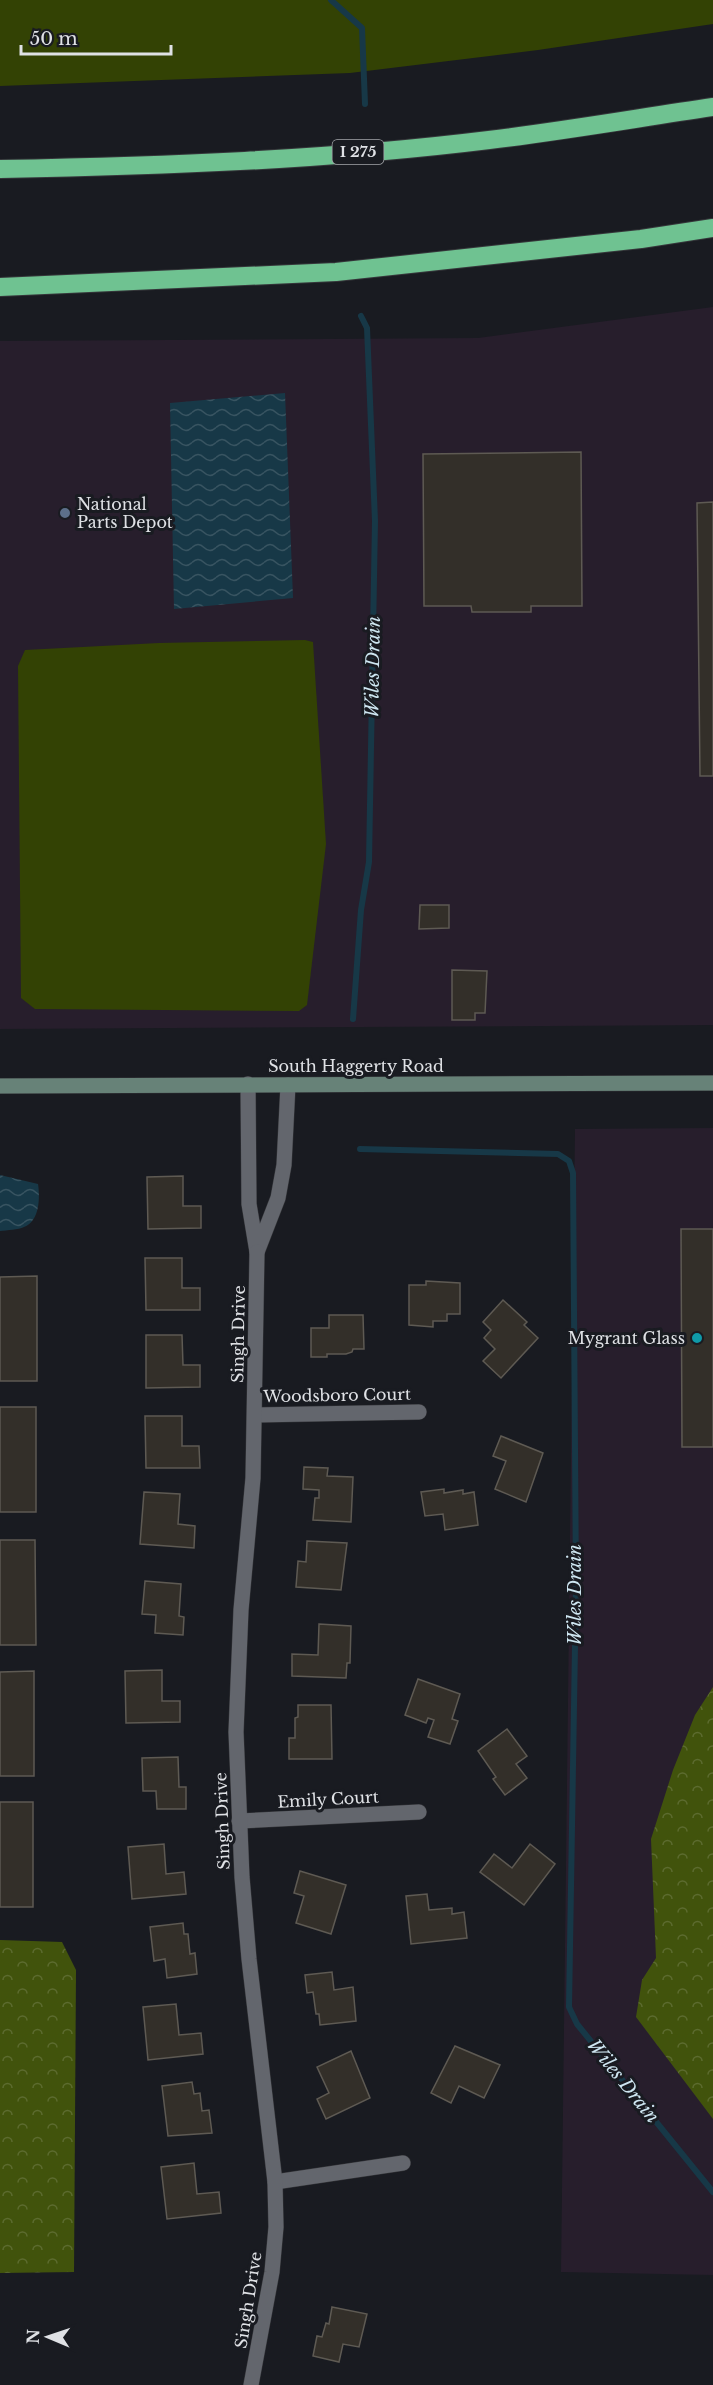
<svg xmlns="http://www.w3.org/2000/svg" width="713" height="2385" font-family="'Libre Baskerville',serif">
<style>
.commercial{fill:#271e2c}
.green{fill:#334204}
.forest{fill:url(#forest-crowns)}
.water{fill:url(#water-waves)}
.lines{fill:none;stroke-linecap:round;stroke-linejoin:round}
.stream{stroke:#173847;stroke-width:6}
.building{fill:#332f29;stroke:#5e5a53;stroke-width:1.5}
.street-casing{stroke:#35363a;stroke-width:16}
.secondary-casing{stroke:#35363a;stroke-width:16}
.highway-casing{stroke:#35363a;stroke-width:20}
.street{stroke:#63666d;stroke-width:15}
.secondary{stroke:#678278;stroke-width:15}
.highway{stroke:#6fc291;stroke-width:18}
.service-dot{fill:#5c6f8a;stroke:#191b21;stroke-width:2}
.culture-dot{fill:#0f9aa8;stroke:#191b21;stroke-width:2}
.labels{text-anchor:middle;stroke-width:6;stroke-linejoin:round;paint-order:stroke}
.shield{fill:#191b21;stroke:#a4a6aa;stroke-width:1.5}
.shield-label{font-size:15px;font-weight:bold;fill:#dfe1e5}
.poi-label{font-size:16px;fill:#dfe1e5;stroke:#191b21;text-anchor:start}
.street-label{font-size:16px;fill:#dfe1e5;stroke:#191b21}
.water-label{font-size:18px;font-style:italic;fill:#cee6f1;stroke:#191b21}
</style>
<defs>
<pattern id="forest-crowns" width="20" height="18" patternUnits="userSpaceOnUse" patternTransform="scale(1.5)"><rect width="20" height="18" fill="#41530c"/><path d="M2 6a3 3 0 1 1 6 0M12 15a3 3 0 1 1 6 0" fill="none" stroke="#5c6b2f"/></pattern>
<pattern id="water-waves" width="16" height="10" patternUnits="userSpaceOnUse" patternTransform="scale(1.5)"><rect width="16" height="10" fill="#173847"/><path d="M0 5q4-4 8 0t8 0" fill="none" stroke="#385461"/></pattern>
</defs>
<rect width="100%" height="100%" fill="#191b21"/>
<!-- commercial -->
<g class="commercial">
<path d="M713 307V1025L0 1029V341L478 338Z"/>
<path d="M713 1128V2275L561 2272 575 1129Z"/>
</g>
<!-- green -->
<g class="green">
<path d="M0 0H713V24L538 50 350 73 0 86Z"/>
<path d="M305 640 313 642 326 844 307 1005 299 1011 35 1009 21 998 18 666 25 650 159 643Z"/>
</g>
<!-- forest -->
<g class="forest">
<path d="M713 1687V2119L636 2017 642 1980 656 1958 651 1839 673 1770 695 1715Z"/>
<path d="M0 1940 62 1942 76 1970 74 2272 0 2273Z"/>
</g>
<!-- water -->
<g class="water">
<path d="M285 393 293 598 174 609 170 403Z"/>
<path d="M0 1175 38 1184C40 1197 40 1221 24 1227 18 1230 7 1230 0 1231Z"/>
</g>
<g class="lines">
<!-- stream -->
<g class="stream">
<path d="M331 0 362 28 365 104"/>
<path d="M353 1019 361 910 369 862 375 521 367 328 361 316"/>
<path d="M360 1149 558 1154 569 1161 573 1173 576 1586 569 2007 577 2024 713 2192"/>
</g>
</g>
<!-- building -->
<g class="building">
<path d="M581 452 582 606H531V612H472L471 606H424L423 454Z"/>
<path d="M713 502V776H700L697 503Z"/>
<path d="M420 905H449V928L419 929Z"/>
<path d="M452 970 487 971 485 1013H475V1020H452Z"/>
<path d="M183 1176V1206H201V1228L148 1229 147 1177Z"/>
<path d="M681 1229H713V1447H682Z"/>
<path d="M145 1258H182V1288H200V1310H146Z"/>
<path d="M37 1276V1381H0V1277Z"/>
<path d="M426 1281 460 1283V1314H447V1321H433V1327L409 1325V1285H426Z"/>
<path d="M503 1300 527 1322 524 1325 538 1338 501 1378 483 1361 495 1349 484 1338 491 1330 483 1322Z"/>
<path d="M329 1315H363L364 1349H353L352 1352 346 1354H327V1357H311V1328H329Z"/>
<path d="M146 1335H182L183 1365H200V1387L146 1388Z"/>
<rect x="0" y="1407" width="36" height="105"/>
<path d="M145 1416H182V1446H199L200 1468H146Z"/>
<path d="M501 1436 543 1453 526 1502 495 1489 506 1461 493 1456Z"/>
<path d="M304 1467 328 1468 327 1476 353 1477 351 1522 313 1520 315 1498H319V1490L303 1489Z"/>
<path d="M444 1489V1493L463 1490V1494L474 1492 478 1525 445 1530 443 1514 425 1516 421 1492Z"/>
<path d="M144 1492 180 1494 178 1524 195 1526 194 1548 140 1544Z"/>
<path d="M0 1540H35L36 1645H0Z"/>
<path d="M307 1541 347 1543 341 1590 296 1587 298 1561 306 1562Z"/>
<path d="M145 1581 181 1584 179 1616 184 1617 183 1635 155 1633 156 1615 142 1614Z"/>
<path d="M319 1624 351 1626 350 1663H347L346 1678 292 1676V1654L318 1655Z"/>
<path d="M162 1670V1701H180V1722L126 1723 125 1671Z"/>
<path d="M34 1671V1776H0V1672Z"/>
<path d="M418 1679 460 1694 452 1719 458 1721 450 1744 428 1737 434 1720 428 1718 426 1723 405 1715Z"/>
<path d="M298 1705H331L332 1759H289V1738H295V1718L298 1717Z"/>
<path d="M507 1729 527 1756 516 1764 527 1778 505 1795 493 1779 496 1777 478 1751Z"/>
<path d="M178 1757 179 1787H186V1809H157L156 1791H143L142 1758Z"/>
<rect x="0" y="1802" width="33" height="105"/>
<path d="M164 1844 166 1874 184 1872 186 1894 132 1899 128 1847Z"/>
<path d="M530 1844 555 1864 524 1905 480 1872 494 1854 512 1868Z"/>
<path d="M300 1871 346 1885 331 1934 296 1923 304 1896 294 1893Z"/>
<path d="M427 1894 429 1910 452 1908V1914L464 1912 467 1938 411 1944 406 1896Z"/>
<path d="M183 1923 184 1934H188L190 1954 195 1953 197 1974 167 1978 165 1959 154 1961 150 1927Z"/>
<path d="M332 1972 334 1990 353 1987 356 2021 320 2025 319 2014H316L313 1992 307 1993 305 1975Z"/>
<path d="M176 2004 179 2035 201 2033 203 2054 148 2060 143 2007Z"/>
<path d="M455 2046 500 2065 484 2098 459 2086 451 2103 431 2093Z"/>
<path d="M351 2051 370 2098 326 2119 317 2099 329 2093 317 2067Z"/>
<path d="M192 2082 194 2094 200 2093 202 2111 209 2110 212 2133 168 2136 162 2086Z"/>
<path d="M194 2163 197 2194 219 2192 221 2213 167 2219 161 2167Z"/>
<path d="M332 2307 367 2314 359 2347 343 2344 339 2362 313 2356 317 2336 322 2337 326 2323 329 2324Z"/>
</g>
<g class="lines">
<defs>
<g id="street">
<path d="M248 1084 249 1204 257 1252 278 1198 284 1165 288 1085"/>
<path d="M255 1415 419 1412"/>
<path d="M239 1821 419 1812"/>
<path d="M275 2182 403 2163"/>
<path d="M251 2385 272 2272 276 2227 275 2182 249 1959 242 1877 236 1732 241 1610 253 1478 257 1252"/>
</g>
<path id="secondary" d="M0 1086 713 1083"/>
<g id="highway">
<path d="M0 169C163 166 327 160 489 140 564 131 638 118 713 107"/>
<path d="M0 287 336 272 641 239 713 228"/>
</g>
</defs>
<!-- street casing -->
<use href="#street" class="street-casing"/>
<!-- secondary casing -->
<use href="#secondary" class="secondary-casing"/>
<!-- highway casing -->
<use href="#highway" class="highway-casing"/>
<!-- street -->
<use href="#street" class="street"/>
<!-- secondary -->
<use href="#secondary" class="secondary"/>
<!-- highway -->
<use href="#highway" class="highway"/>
</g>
<!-- markers -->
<circle class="service-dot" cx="65" cy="513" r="6"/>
<circle class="culture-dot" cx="697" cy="1338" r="6"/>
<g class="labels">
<!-- shield labels -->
<rect class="shield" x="332.5" y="140" width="51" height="24" rx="4.5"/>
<g class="shield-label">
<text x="358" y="157">I 275</text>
</g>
<!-- poi labels -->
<g class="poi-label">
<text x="77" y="510">National<tspan x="77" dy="18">Parts Depot</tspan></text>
<text x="685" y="1344" text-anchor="end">Mygrant Glass</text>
</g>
<!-- street labels -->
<g class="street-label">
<text x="356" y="1072">South Haggerty Road</text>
<text transform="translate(238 1334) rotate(-89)" y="6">Singh Drive</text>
<text transform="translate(337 1395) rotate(-1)" y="6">Woodsboro Court</text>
<text transform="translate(328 1799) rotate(-3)" y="6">Emily Court</text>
<text transform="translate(222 1821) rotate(-92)" y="6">Singh Drive</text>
<text transform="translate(248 2300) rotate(-81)" y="6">Singh Drive</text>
</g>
<!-- water labels -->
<g class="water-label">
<text transform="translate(373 667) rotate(-89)" y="6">Wiles Drain</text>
<text transform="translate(575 1595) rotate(-90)" y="6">Wiles Drain</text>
<text transform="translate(623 2081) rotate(51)" y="6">Wiles Drain</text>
</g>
</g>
<!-- north arrow -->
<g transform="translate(48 2337) rotate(272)" stroke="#191b21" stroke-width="4.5" paint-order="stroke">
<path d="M0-4.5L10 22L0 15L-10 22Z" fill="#dfe1e5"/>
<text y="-9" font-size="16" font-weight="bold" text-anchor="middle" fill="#dfe1e5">N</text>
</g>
<!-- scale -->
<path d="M21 45v9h150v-9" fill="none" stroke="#dfe1e5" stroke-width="3"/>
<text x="30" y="45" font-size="18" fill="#dfe1e5" stroke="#191b21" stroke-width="4.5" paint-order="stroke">50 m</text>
</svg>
